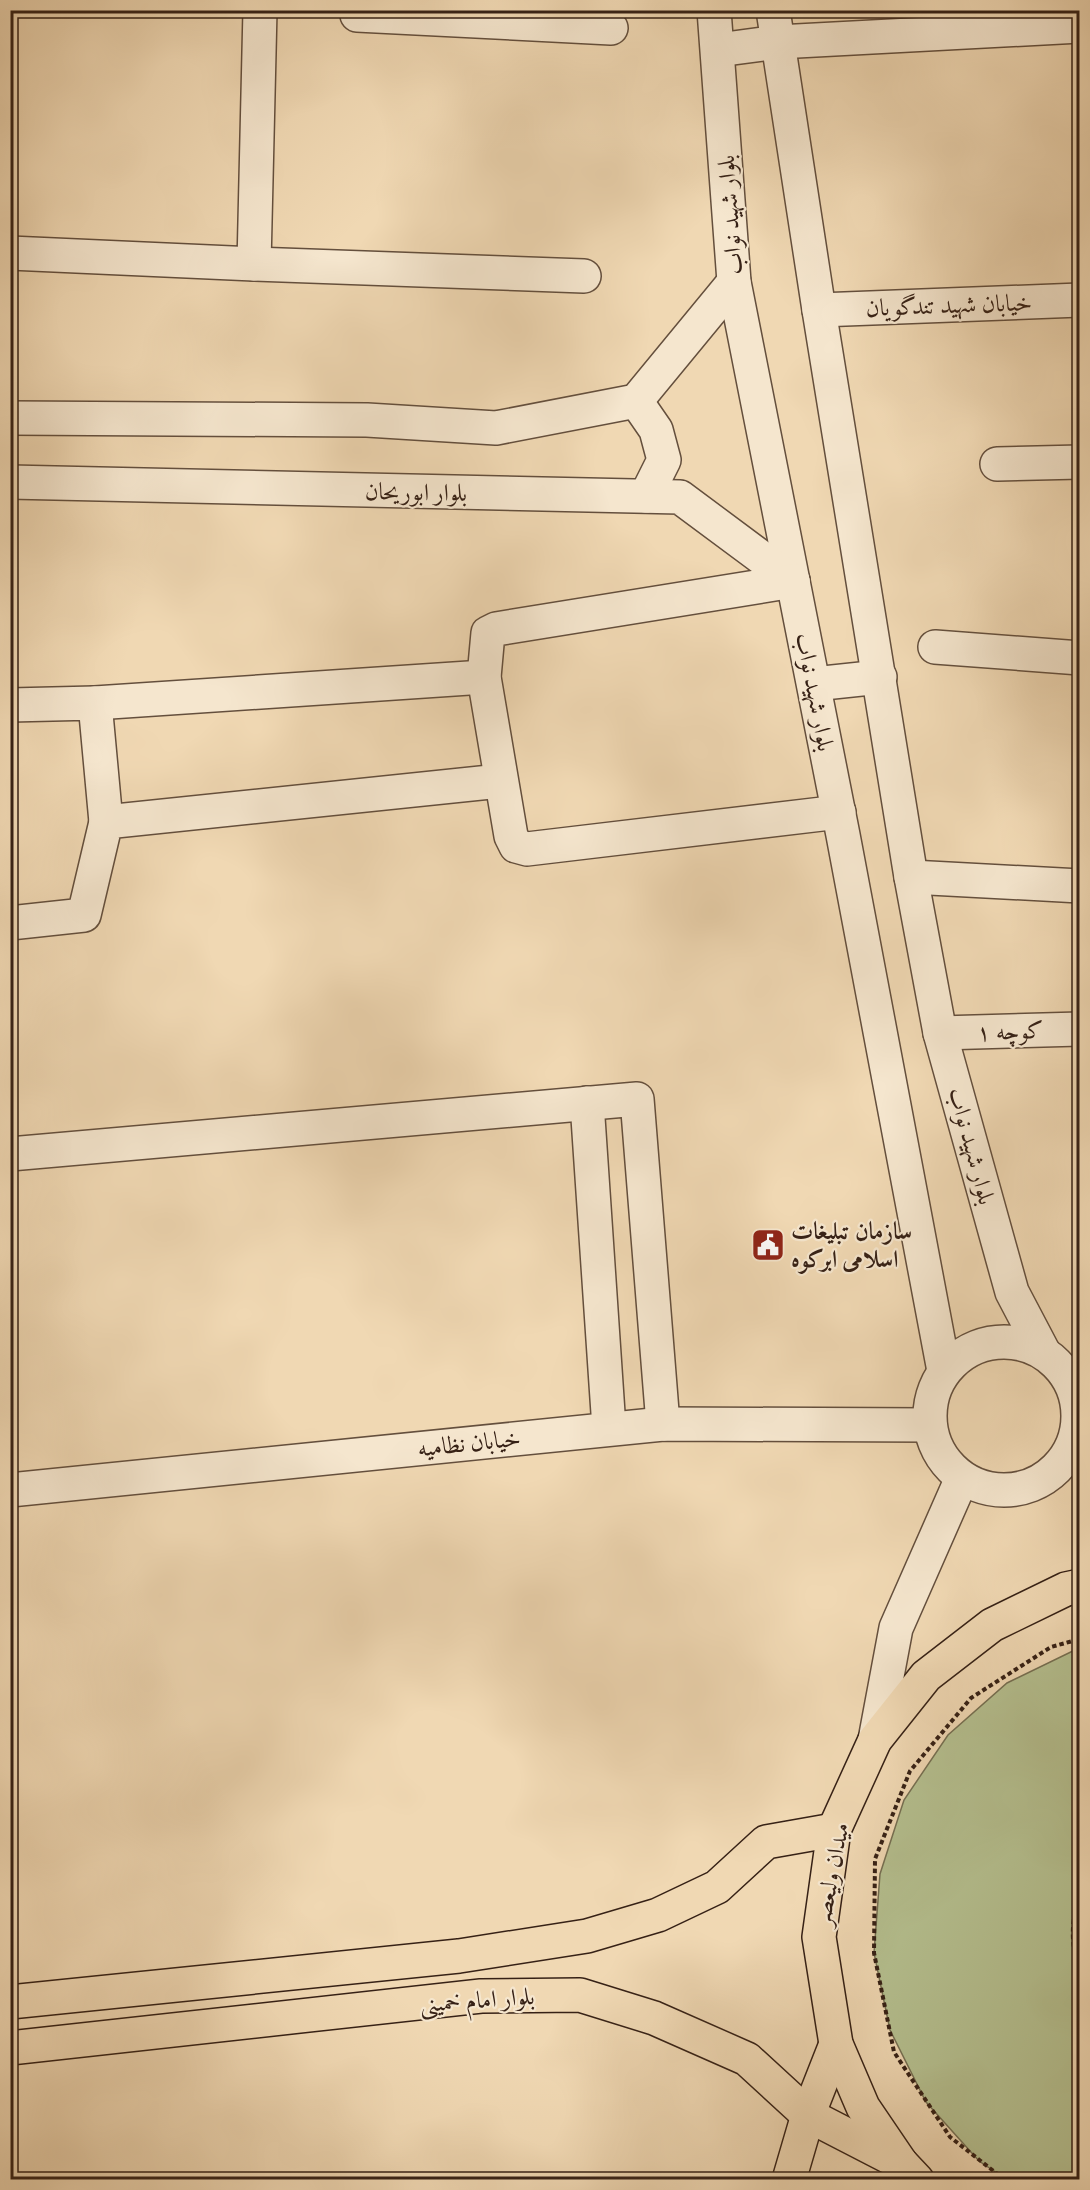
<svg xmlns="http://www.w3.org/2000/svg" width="1090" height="2190" font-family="'Sorts Mill Goudy',Amiri,serif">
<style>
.green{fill:#b5c090;stroke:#767053;stroke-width:1.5}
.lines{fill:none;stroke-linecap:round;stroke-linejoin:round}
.minor-casing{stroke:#644f3d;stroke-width:36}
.major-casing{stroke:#362116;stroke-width:36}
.path{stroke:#362116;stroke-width:4;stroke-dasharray:4.5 3;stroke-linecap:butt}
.minor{stroke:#f5e6ce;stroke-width:33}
.major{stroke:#f0d8b3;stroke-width:33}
.labels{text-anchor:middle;stroke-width:4.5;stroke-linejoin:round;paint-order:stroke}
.street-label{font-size:24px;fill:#362116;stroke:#f5e6ce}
.poi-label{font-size:24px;font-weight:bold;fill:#362116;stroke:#f5e6ce;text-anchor:start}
</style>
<rect width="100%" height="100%" fill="#f0d8b3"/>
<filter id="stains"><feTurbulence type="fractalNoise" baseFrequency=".00333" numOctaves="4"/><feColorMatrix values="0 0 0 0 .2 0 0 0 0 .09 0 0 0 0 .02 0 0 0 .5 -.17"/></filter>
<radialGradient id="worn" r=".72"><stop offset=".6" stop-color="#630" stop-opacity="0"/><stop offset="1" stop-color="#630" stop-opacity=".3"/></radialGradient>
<!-- green -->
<path class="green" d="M1079 1648V2179H1006L979 2161 926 2102 890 2030 874 1953 880 1874 904 1800 948 1735 1007 1683Z"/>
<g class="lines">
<defs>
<g id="minor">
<path d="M714 10 734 282 843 835 944 1371"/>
<path d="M773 10 819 310 911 877 940 1033 1012 1292 1043 1351"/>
<path d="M357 15 611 28"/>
<path d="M718 50 778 42 1080 26"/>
<path d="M10 253 254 264 260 10"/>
<path d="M254 264 584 276"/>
<path d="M819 310 1080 300"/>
<path d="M636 401 656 430 664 460 646 496"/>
<path d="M10 418 367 420 496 428 636 401 734 282"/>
<path d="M997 464 1080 462"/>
<path d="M10 482 680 497 793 581"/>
<path d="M793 581 496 629 488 633 484 677 511 836 516 846 527 849 839 812"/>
<path d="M935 647 1080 658"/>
<path d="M814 684 880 677"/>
<path d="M95 703 484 677"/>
<path d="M10 705 95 703 106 822"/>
<path d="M911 877 1080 886"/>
<path d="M10 923 84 915 106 822 500 781"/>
<path d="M940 1033 1080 1029"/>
<path d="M587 1103 609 1428"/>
<path d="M10 1154 637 1099 663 1424"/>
<circle cx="1004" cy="1416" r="74"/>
<path d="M10 1490 663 1424 930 1425"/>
<path d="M875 1740 896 1628 962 1478"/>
</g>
<g id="major">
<path d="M10 2002 459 1956 587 1936 658 1915 717 1887 766 1842 834 1830"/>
<path d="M10 2048 481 1996 580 1995 654 2018 747 2059 808 2115 901 2163"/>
<path d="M789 2180 808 2115 836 2044"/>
<path d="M917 2180 901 2163 863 2107 836 2044 819 1937 834 1830 875 1740 926 1676 992 1625 1066 1589 1080 1586"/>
</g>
</defs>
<!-- minor casing -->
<use href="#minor" class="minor-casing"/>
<!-- major casing -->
<use href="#major" class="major-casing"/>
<!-- path -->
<g class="path">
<path d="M1080 1898C1069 1924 1072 1948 1080 1974"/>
<path d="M1005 2180 950 2137 894 2052 874 1953 875 1859 910 1771 971 1698 1051 1647 1080 1639"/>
</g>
<!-- minor -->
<use href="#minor" class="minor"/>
<!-- major -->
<use href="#major" class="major"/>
</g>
<!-- icons -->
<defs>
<symbol id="civic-square" viewBox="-11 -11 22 22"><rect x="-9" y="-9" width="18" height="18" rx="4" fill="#8f2418" stroke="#f5e6ce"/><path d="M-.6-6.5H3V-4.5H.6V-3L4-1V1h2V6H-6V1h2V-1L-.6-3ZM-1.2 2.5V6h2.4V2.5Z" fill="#fff"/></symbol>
</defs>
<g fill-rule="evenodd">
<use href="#civic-square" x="749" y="1226" width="38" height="38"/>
</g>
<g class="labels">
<!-- street labels -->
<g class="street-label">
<text transform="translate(730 215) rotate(-94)" y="8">بلوار شهید نواب</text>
<text transform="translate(949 305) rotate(-2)" y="8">خیابان شهید تندگویان</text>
<text transform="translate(416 492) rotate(1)" y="8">بلوار ابوریحان</text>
<text transform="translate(815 692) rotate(79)" y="8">بلوار شهید نواب</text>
<text transform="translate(1010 1031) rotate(-2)" y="8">کوچه ۱</text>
<text transform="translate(972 1146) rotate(75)" y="8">بلوار شهید نواب</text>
<text transform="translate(469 1443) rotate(-6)" y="8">خیابان نظامیه</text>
<text transform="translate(831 1874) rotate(-79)" y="8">میدان ولیعصر</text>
<text transform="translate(477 2000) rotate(-4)" y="8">بلوار امام خمینی</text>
</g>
<!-- poi labels -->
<g class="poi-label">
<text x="791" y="1239">سازمان تبلیغات<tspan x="791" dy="28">اسلامی ابرکوه</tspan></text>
</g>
</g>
<!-- margin -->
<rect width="1090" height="2190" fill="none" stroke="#f0d8b3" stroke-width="36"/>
<rect x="12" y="12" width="1066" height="2166" fill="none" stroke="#362116" stroke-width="3"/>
<rect x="18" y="18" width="1054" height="2154" fill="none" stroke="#362116" stroke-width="1.5"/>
<rect width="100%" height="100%" filter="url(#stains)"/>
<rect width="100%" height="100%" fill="url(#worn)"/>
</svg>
